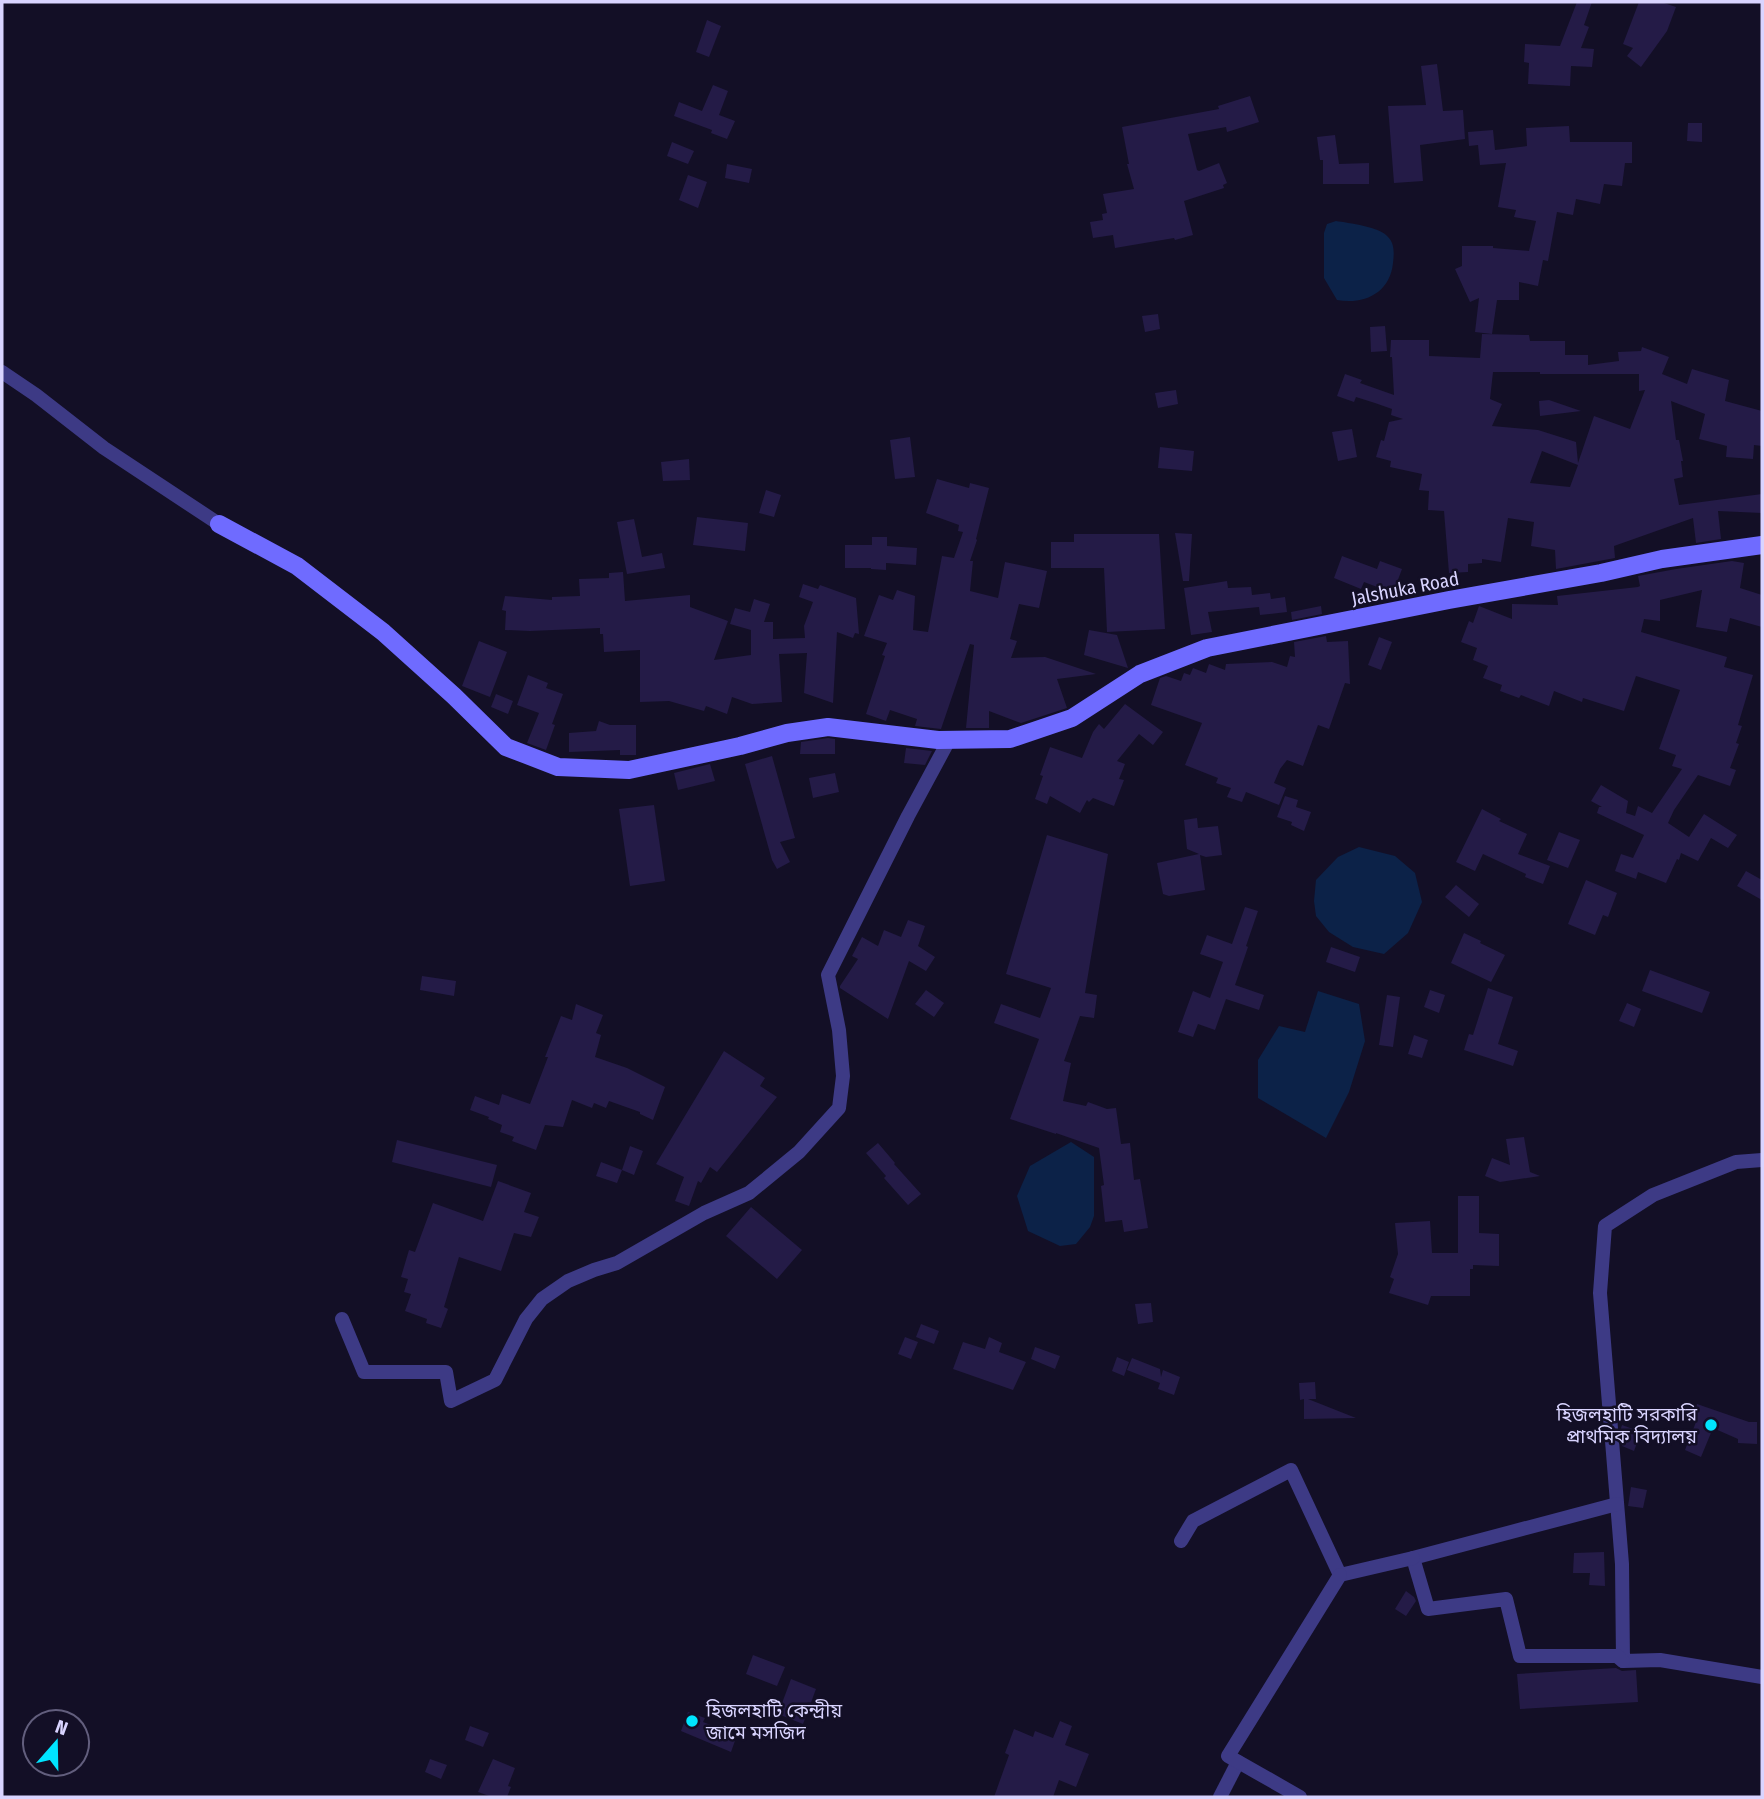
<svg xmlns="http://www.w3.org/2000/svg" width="1764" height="1799" font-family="'Fira Sans Condensed','Noto Sans Bengali',sans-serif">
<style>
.water{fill:#0c2248}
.building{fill:#241b47;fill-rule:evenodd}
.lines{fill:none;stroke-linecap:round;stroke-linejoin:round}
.street{stroke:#3d3a85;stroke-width:14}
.secondary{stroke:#6f6bff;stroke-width:18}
.poi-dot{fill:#00e5ff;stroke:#130f26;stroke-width:2.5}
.labels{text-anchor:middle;stroke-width:5;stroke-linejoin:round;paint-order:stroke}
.street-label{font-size:19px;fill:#d9d4ff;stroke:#130f26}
.poi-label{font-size:19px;fill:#d9d4ff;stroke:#130f26;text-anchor:end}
</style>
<rect width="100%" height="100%" fill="#130f26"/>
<!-- water -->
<g class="water">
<path d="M1336 221C1348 223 1381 227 1388 237 1395 244 1394 254 1393 263 1390 293 1364 305 1337 300L1324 278V233L1327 224Z"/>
<path d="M1359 847 1395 856 1415 873 1422 902 1408 933 1384 954 1353 947 1329 932 1316 916 1314 901 1316 880 1338 857Z"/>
<path d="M1318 991 1359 1004 1365 1041 1349 1092 1326 1138 1258 1098V1060L1279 1026 1305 1032Z"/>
<path d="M1071 1142 1094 1157V1216L1090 1227 1076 1244 1060 1246 1028 1231 1017 1196 1030 1166Z"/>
</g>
<!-- building -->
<g class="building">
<path d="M1577 2H1592L1584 25 1589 27 1581 48 1594 49 1592 67 1571 66 1570 86 1528 84 1529 63 1524 62 1525 44 1560 46Z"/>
<path d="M1639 2H1661L1676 7 1667 31 1641 67 1627 56 1633 48 1623 44Z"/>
<path d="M707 20 721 26 709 57 696 52Z"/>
<path d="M1437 64 1443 111 1463 110 1465 139 1420 145 1423 181 1394 183 1388 106 1426 105 1421 66Z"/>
<path d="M713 85 728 91 719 115 735 121 727 139 711 133 712 130 674 116 679 102 702 111Z"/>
<path d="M1250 96 1259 122 1227 132 1226 127 1188 134 1197 170 1199 171 1219 163 1227 183 1223 185 1224 188 1184 201 1193 235 1175 240 1174 238 1115 248 1113 235 1093 238 1090 222 1103 220 1102 214 1107 213 1103 194 1134 189 1127 164H1129L1122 127 1219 109 1218 106Z"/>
<path d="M1688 123H1702V142L1687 141Z"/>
<path d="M1569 126 1570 142H1632V163H1625L1622 186 1604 184 1600 204 1576 199 1573 215 1557 212 1548 261 1543 260 1538 286 1519 282V300H1497L1492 334 1475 332 1479 298 1470 302 1455 269 1462 266V246H1493V248L1529 251 1536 221 1514 217 1516 210 1498 207 1506 163 1480 165 1478 145 1469 146 1468 132 1493 130 1495 150 1527 146 1526 128Z"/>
<path d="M1335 135 1339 164 1369 163V184H1323V160H1320L1317 137Z"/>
<path d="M672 142 694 151 688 164 667 156Z"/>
<path d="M727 164 752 169 749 183 725 178Z"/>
<path d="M688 175 707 182 698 208 679 200Z"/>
<path d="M1158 314 1160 329 1145 332 1142 316Z"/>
<path d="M1385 326 1387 351 1371 352 1370 327Z"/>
<path d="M1482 334 1529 335 1530 341H1565V355H1588V365L1619 361 1618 352 1641 351 1642 347 1669 357 1662 374 1687 384 1692 369 1729 380 1725 401 1762 411V446L1754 445 1753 459 1726 457 1727 446 1699 439 1705 414 1671 401 1676 440H1679L1683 461H1681L1683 477 1674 479 1679 505 1762 494V513L1718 511 1721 539 1696 543 1693 518 1614 546 1615 558 1556 569 1555 550 1531 546 1534 522 1508 518 1501 562 1482 559V563L1468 564V572L1449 573 1444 511 1428 510 1429 491 1419 490 1422 474 1390 467 1391 461 1376 457 1381 440 1384 441 1389 422 1403 419 1391 415 1392 409 1375 403 1356 397 1354 402 1337 396 1345 374 1362 380 1360 383 1394 395 1392 357H1390L1391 340H1429V356L1480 358ZM1493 372H1540V374H1639V391L1645 390 1630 429 1594 416 1578 463 1576 442 1538 430 1492 426 1502 404 1490 399ZM1542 451 1578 465 1570 487 1530 483Z"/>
<path d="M1176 390 1178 404 1158 408 1155 393Z"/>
<path d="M1549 400 1581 411 1540 416 1539 401Z"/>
<path d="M1352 429 1357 457 1338 461 1332 432Z"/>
<path d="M910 437 915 477 895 479 890 440Z"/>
<path d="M1160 447 1194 451 1192 471 1158 468Z"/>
<path d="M689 459 690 480 663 481 661 462Z"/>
<path d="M937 479 969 488 970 483 989 488 976 539 977 540 970 561H973L970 591 998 598 1005 562 1047 571 1039 608 1019 604 1010 639 1017 641 1011 658 1045 657 1096 674 1057 679 1067 708 1021 723 989 711V728H966L974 645 970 644 941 729 915 726 917 719 890 710 886 721 866 714 885 656 882 655 887 643 864 636 879 595 893 600 897 590 915 596 913 630 928 632 942 556 954 558 963 532 958 531 959 525 926 513Z"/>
<path d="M766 490 781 495 774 517 759 513Z"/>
<path d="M697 517 748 523 745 551 693 545Z"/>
<path d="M634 519 642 557 662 553 665 568 627 574 617 522Z"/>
<path d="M1175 533 1192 534 1189 581H1183Z"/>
<path d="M1074 534H1159L1165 629 1107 632 1104 568H1051V542H1074Z"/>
<path d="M872 537H887V546L917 548 916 565 886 563V570L871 569V568H845V545H872Z"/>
<path d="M1342 556 1377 569 1380 561 1402 569 1393 593 1364 582 1361 589 1334 578Z"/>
<path d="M1732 561 1744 563 1740 588 1762 595V627L1730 618 1727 632 1696 627 1702 590 1660 600V621L1644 619 1641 632 1727 657 1724 667 1753 675 1738 725 1742 726 1736 743 1739 744 1730 768 1736 770 1730 786 1698 775 1674 810 1668 823 1689 837 1704 814 1737 835 1728 848 1711 838 1698 861 1681 853 1679 860 1677 859 1666 883 1638 872 1636 879 1615 871 1621 854 1633 858 1644 835 1597 813 1599 807H1602L1591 801 1601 785 1628 801 1626 813 1635 816 1638 806 1652 813 1682 769 1672 766 1676 755 1659 749 1680 690 1636 676 1624 711 1583 698 1582 702 1554 691 1549 706 1521 695 1519 698 1500 691 1502 685 1483 678 1488 666 1473 660 1477 648 1461 642 1469 621 1473 623 1479 606 1512 619V604L1558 605 1557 596 1638 587 1640 586 1638 576 1676 569Z"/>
<path d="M623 572 625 601 690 595V607L728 621 714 660 751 655V630L730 624 735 608 750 612 754 599 770 604 764 622H773V639L805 638 804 626 813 602 799 597 803 584 818 589 820 585 856 598 859 634 855 633 853 638 837 632 833 703 804 693 807 653 779 654 782 702 752 704 732 697 727 714 706 706 704 711 669 701 640 702V650L604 652 603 634H600V628L530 631 505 630 506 611 502 610 505 596 552 600V597L580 596 579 579 609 578V573Z"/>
<path d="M1227 581 1228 588 1251 587 1252 595 1270 593 1271 599 1285 597 1287 612 1260 615 1259 607 1208 612 1212 632 1191 635 1184 588Z"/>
<path d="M1321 606 1322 614 1292 620 1291 612Z"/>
<path d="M1089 630 1117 635 1128 668 1084 655Z"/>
<path d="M1326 636 1327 642 1348 641 1350 684 1345 683 1329 729 1318 725 1303 766 1287 760 1280 769 1274 783 1286 788 1279 805 1246 792 1242 802 1227 797 1231 788 1216 783 1218 778 1185 765 1202 723 1151 705 1160 678 1166 676 1181 681 1184 673 1190 675 1193 668 1206 673 1209 664 1225 670 1226 664 1272 662 1287 667 1290 656 1295 657 1294 642Z"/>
<path d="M1379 637 1392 642 1381 670 1368 665Z"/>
<path d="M479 641 507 652 490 697 462 686Z"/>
<path d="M528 675 548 683 546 688 563 694 552 724 555 725 546 750 527 743 539 713 517 705Z"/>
<path d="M496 694 513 701 508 714 491 707Z"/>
<path d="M1125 704 1163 732 1153 745 1139 734 1117 761 1125 764 1119 779 1124 780 1114 806 1093 798 1089 802 1087 800 1080 813 1050 796 1047 804 1035 799 1043 776 1040 775 1050 747 1082 758 1093 732 1099 724 1104 729Z"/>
<path d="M599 721 610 725H636V755H620V750L569 752V733L596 731Z"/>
<path d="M828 738 835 739V754H800L801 742Z"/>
<path d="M906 748 932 751 925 765 904 763Z"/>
<path d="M772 756 795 838 780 842 790 862 777 869 772 860 745 764Z"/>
<path d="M710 764 715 781 678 790 674 773Z"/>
<path d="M835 773 839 792 813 798 809 778Z"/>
<path d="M1285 796 1298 800 1296 807 1311 812 1304 831 1291 825 1292 822 1277 817Z"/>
<path d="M654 805 665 881 630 886 619 809Z"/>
<path d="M1482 809 1501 819 1499 821 1527 834 1518 854 1550 866 1543 884 1525 877 1526 874 1483 854 1475 871 1456 862Z"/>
<path d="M1197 818 1198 828 1218 826 1222 855 1206 857 1200 855 1205 890 1169 896 1163 894 1157 863 1199 854 1187 849 1184 820Z"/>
<path d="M1559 832 1580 840 1568 868 1547 860Z"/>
<path d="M1047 835 1108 854 1085 993 1097 995 1094 1018 1080 1016 1064 1061 1071 1063 1063 1101 1086 1106 1088 1102 1107 1109 1116 1108 1121 1144 1130 1143 1134 1180 1140 1179 1148 1228 1124 1232 1122 1220 1105 1222 1101 1186 1104 1185 1099 1148 1056 1133V1134L1010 1119 1039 1039 994 1023 1001 1004 1040 1018 1051 988 1006 974Z"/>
<path d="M1746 871 1762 880V900L1737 886Z"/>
<path d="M1586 880 1617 893 1608 917 1603 915 1595 935 1568 924Z"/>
<path d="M1456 885 1479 904 1469 917 1445 897Z"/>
<path d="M1245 907 1258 911 1246 946 1248 947 1235 985 1264 995 1259 1010 1226 999 1215 1030 1198 1024 1193 1037 1178 1032 1193 991 1210 998 1223 962 1200 954 1207 935 1232 944Z"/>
<path d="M908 920 925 926 918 946 935 957 926 971 909 961 888 1019 840 988V986L858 959 852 956 862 937 878 946 884 930 901 937Z"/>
<path d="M1464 933 1481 941 1480 943 1505 955 1491 982 1451 963Z"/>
<path d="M1331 947 1360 957 1355 972 1326 962Z"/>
<path d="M1650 970 1710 992 1702 1013 1642 991Z"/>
<path d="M422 976 456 981 454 996 420 990Z"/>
<path d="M1488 988 1513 997 1498 1044 1518 1051 1513 1066 1464 1050 1469 1034 1473 1035Z"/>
<path d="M926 990 944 1003 934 1017 915 1004Z"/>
<path d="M1430 990 1445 995 1439 1013 1424 1007Z"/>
<path d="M1387 995 1400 997 1393 1047 1379 1045Z"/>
<path d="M1627 1003 1641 1009 1634 1027 1619 1021Z"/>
<path d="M576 1004 603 1015 596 1033 601 1035 595 1057 627 1068 665 1087 653 1120 640 1114V1112L609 1101 606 1108 594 1103 592 1108 572 1100 563 1127 545 1125 536 1150 512 1141 514 1137 500 1132 502 1125 488 1119 489 1117 470 1110 475 1096 499 1105 502 1094 530 1104 548 1057H545L561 1016 572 1020Z"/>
<path d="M1414 1035 1428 1040 1422 1058 1408 1054Z"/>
<path d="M724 1051 765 1078 760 1086 777 1097 717 1172 710 1167 701 1183 698 1181 689 1206 675 1201 684 1177 656 1164Z"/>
<path d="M1524 1137 1530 1172 1540 1176 1500 1182 1485 1176 1492 1158 1510 1165 1506 1139Z"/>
<path d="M397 1140 497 1165 491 1187 392 1162Z"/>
<path d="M878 1143 895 1163 894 1164 921 1194 908 1205 884 1178 886 1176 866 1153Z"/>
<path d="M630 1146 643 1151 634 1175 622 1170 617 1183 596 1176 601 1162 622 1170Z"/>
<path d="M498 1181 531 1193 524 1212 539 1217 531 1237 514 1233 501 1271 459 1257 444 1307 448 1309 441 1328 426 1323 427 1319 405 1311 411 1294 404 1292 408 1279 401 1277 409 1250 415 1252 433 1203 483 1221Z"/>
<path d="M1458 1196H1479V1233L1499 1234V1266L1473 1265V1269H1470V1296H1431L1428 1305 1389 1293 1394 1279 1390 1277 1398 1254 1395 1223 1430 1221 1432 1253H1458Z"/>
<path d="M751 1207 802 1250 777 1279 726 1236Z"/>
<path d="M1151 1303 1153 1322 1138 1324 1135 1304Z"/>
<path d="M921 1324 939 1331 934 1344 916 1337Z"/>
<path d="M905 1337 918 1342 911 1359 898 1354Z"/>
<path d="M989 1337 1002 1343 999 1352 1026 1362 1013 1390 953 1369 963 1342 985 1349Z"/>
<path d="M1035 1347 1060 1356 1055 1369 1031 1359Z"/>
<path d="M1117 1357 1129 1362 1124 1376 1112 1371Z"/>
<path d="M1132 1358 1160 1369 1161 1377 1163 1370 1180 1377 1174 1395 1158 1389 1160 1383 1127 1370Z"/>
<path d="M1315 1382 1316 1399H1308L1356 1418 1304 1419V1399L1300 1400 1299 1383Z"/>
<path d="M1697 1404 1749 1422H1757V1444L1738 1443V1439L1713 1428 1701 1457 1685 1450 1696 1422 1691 1420Z"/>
<path d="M1622 1425 1641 1432 1634 1451 1622 1446 1621 1428Z"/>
<path d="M1631 1487 1647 1490 1643 1508 1628 1506Z"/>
<path d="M1604 1552 1605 1586 1589 1585 1590 1573H1573L1574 1553Z"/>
<path d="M1406 1591 1414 1597 1416 1601 1406 1616 1395 1609Z"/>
<path d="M753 1655 785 1667 777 1686 746 1674Z"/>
<path d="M1616 1668 1622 1671 1636 1670 1638 1702 1520 1709 1517 1674Z"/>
<path d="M791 1679 816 1689 803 1724 778 1714Z"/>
<path d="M688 1712 705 1718 703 1722 737 1735 731 1752 681 1731Z"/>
<path d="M1060 1721 1072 1726 1065 1745 1089 1754 1076 1787 1059 1780 1053 1797H994L1009 1755 1005 1753 1014 1729 1033 1737 1035 1731 1053 1738Z"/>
<path d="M470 1726 489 1733 483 1747 465 1740Z"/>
<path d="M430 1759 447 1765 441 1779 425 1772Z"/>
<path d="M493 1759 515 1768 508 1786 511 1787 507 1797H492L478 1792Z"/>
</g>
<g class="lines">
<!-- street -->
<g class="street">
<path d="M2 372 36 395 104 448 219 524"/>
<path d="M1762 1160 1736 1162 1653 1195 1605 1226 1600 1293 1622 1564 1623 1661 1660 1660 1762 1677"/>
<path d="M342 1319 364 1372H446L451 1401 495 1380 526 1319 542 1299 568 1281 594 1270 617 1263 704 1213 749 1193 799 1152 839 1108 843 1076 839 1030 828 975 908 816 949 740"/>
<path d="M1617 1504 1413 1558 1428 1609 1506 1599 1520 1656H1617L1623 1661"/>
<path d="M1181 1541 1193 1521 1291 1470 1340 1575 1413 1558"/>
<path d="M1220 1797 1238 1762"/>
<path d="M1300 1797 1228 1756 1340 1575"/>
</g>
<!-- secondary -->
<path class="secondary" d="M219 524 297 566 383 632 454 696 506 747 558 767 629 770 740 746 787 733 828 727 938 740 1010 739 1072 718 1140 674 1207 648 1449 600 1601 573 1662 559 1762 545"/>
</g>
<!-- markers -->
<g class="poi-dot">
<circle cx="1711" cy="1425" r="7"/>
<circle cx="692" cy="1721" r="7"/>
</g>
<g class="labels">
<!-- street labels -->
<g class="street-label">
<text transform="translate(1405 588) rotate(-11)" y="7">Jalshuka Road</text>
</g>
<!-- poi labels -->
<g class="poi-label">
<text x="1697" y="1421">হিজলহাটি সরকারি<tspan x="1697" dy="22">প্রাথমিক বিদ্যালয়</tspan></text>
<text x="706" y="1717" text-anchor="start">হিজলহাটি কেন্দ্রীয়<tspan x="706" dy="22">জামে মসজিদ</tspan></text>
</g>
</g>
<!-- border -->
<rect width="1764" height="1799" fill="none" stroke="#d9d4ff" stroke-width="7"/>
<!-- north arrow -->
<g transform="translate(56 1743) rotate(20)"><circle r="33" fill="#130f26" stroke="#625e7d" stroke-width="2"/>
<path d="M0-5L12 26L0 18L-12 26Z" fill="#00e5ff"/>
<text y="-10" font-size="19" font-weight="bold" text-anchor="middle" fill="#d9d4ff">N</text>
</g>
</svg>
